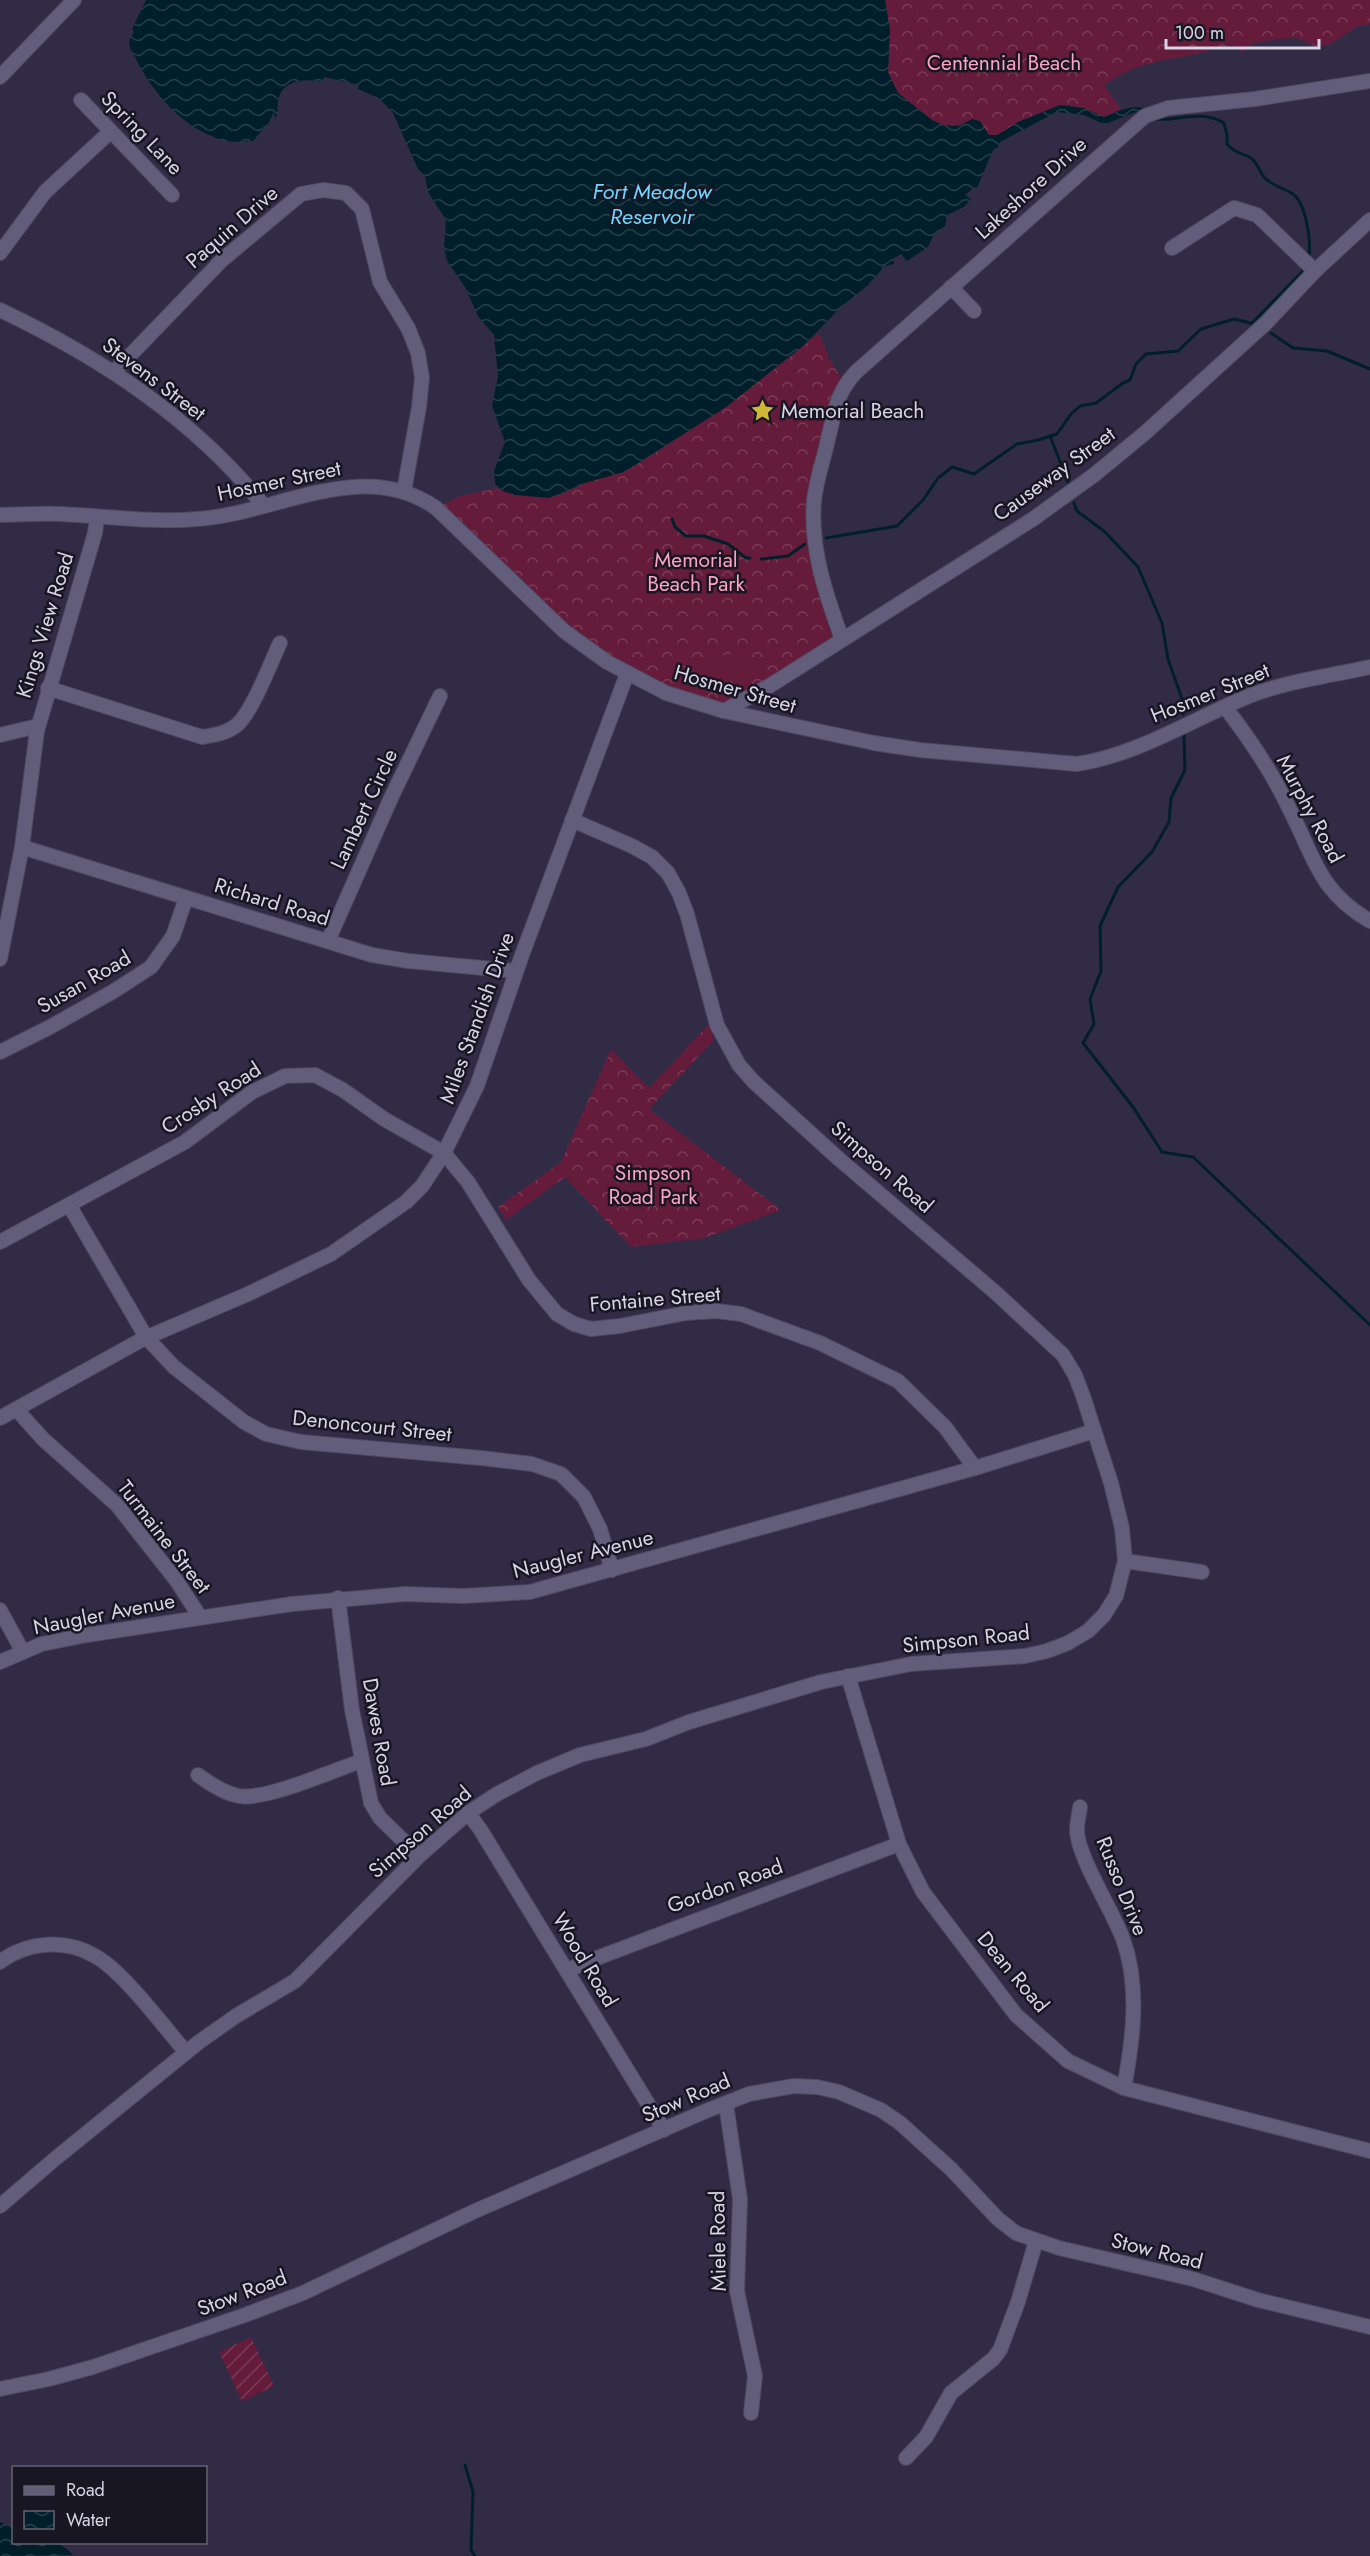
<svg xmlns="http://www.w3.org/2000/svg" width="1370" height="2556" font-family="Jost,sans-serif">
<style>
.forest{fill:url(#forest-crowns)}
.garden{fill:url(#garden-furrows)}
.pitch{fill:#651c3a}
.water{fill:url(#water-waves)}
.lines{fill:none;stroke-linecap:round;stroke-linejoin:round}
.stream{stroke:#001f2b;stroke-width:3}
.minor-casing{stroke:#4e4960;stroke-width:16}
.minor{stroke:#625d7b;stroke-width:14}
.labels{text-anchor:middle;stroke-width:5;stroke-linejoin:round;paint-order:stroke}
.park-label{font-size:21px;fill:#fda3c0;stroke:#181622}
.street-label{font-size:21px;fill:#d7d4e6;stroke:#181622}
.poi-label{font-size:21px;fill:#d7d4e6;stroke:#181622;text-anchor:start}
.water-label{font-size:22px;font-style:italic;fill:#6ed6ff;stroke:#181622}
</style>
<defs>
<pattern id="forest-crowns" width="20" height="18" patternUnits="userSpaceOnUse" patternTransform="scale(1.5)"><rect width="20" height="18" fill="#651c3a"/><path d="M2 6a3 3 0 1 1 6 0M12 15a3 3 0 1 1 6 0" fill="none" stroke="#7a3c56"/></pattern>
<pattern id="garden-furrows" width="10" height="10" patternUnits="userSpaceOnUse" patternTransform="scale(1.5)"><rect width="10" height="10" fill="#651c3a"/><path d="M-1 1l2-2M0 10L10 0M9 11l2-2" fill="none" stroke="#7a3c56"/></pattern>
<pattern id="water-waves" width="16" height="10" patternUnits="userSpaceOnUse" patternTransform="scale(1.5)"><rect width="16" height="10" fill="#001f2b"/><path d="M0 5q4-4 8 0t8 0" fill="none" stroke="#243f4a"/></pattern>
</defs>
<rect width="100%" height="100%" fill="#312b46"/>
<!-- forest -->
<g class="forest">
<path d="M885 0H1370V24L1358 26 1330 44 1317 47 1297 38 1278 39 1251 44 1242 53 1232 45C1219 47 1208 51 1196 54 1158 62 1137 62 1104 85L1121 109 1104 117 1068 105 1055 107 1012 131 989 137 966 123 949 127 932 120 898 93 892 84 888 73 890 30Z"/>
<path d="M819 333 830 360 845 384 813 514 842 639 724 711 607 662 436 508 460 496 498 488 503 491 560 495 585 483 633 467 726 407Z"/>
<path d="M709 1024 714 1040 649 1109 781 1210 704 1238 631 1247 565 1177 506 1220 498 1207 561 1162 611 1049 649 1088Z"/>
</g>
<!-- garden -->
<path class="garden" d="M251 2337 274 2386 242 2401 219 2352Z"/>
<!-- pitch -->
<path class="pitch" d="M743 651 749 677 704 686 699 660Z"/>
<!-- water -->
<g class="water">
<path d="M146 0H885L890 30 888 72 898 93 932 120 942 125 959 126 972 119 980 121 989 135H997L1018 122 1060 105 1084 108 1104 117C1119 111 1135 102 1151 111L1133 113 1108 123H1101L1084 115 1057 112 1000 142 998 147 993 150 977 188 975 187 965 195 971 199 964 207 947 215 945 226 934 234 928 247 907 261 901 254 894 258V264L881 267 882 269 867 286 843 305 802 347 726 407 624 472 585 483 549 498 515 495 503 491 495 484 494 471 505 442 492 406 498 376 494 335 478 316 465 287 447 261 444 246 446 220 428 192 425 176 418 169 393 113 379 98 358 89 359 85 324 77 322 82C306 78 283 79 278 100 277 107 279 112 275 119L274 112 268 124 253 141C241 142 228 143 216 138 181 125 154 94 137 61 135 56 130 50 129 44 129 40 132 36 134 32L132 29Z"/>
<path d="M0 2522 13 2527 14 2542C35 2542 59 2537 73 2555L0 2556Z"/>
</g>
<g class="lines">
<!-- stream -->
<g class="stream">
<path d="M1155 119C1179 121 1202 109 1224 123L1227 135V144C1234 153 1242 153 1251 158 1258 163 1259 171 1264 177 1272 186 1284 188 1293 194 1306 203 1311 241 1309 256"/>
<path d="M1252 323 1305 269"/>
<path d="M1271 333 1293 348 1327 351 1370 369"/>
<path d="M1050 436 1068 482"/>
<path d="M1074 503 1077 511 1105 532 1138 567 1162 623 1168 659 1182 699 1183 714"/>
<path d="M672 519 675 527 686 536H704L728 544 746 558H750"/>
<path d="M826 538 897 526 923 500 938 478 952 467 974 474 1017 444 1038 440 1057 434 1071 414 1080 406 1096 403 1123 383 1130 380 1136 364 1146 354 1178 351 1201 329 1234 319 1254 324"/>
<path d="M761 559 788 556 805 544"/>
<path d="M1184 735 1185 770 1171 798 1169 822 1152 852 1118 887 1100 926 1101 971 1090 999 1094 1024 1083 1043 1133 1107 1162 1152 1193 1157 1370 1325"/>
<path d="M465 2465 473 2492 471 2550 475 2556"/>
</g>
<defs>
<g id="minor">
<path d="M0 77 74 0"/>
<path d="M81 100 172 195"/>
<path d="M1172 248 1234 208 1257 215 1315 271"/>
<path d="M0 253 45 192 110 132"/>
<path d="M951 287 974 311"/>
<path d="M0 310C101 358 193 418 264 506"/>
<path d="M114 372 222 260 301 194 323 190 346 193 362 209 380 282 408 328 418 353 422 378 419 407 404 491"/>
<path d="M0 515C20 515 40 513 60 514 105 516 151 523 197 519 277 514 362 456 436 508L564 631 607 662 666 693 724 711 874 743 920 750 1077 764C1137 755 1193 719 1249 696 1288 681 1329 676 1370 667"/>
<path d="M842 639C826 595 810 549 814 501 816 480 824 459 828 439 835 412 836 393 856 372L1145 116 1168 108 1255 99 1370 81"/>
<path d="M48 688 202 737C215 735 228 733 238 724 254 708 270 664 280 643"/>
<path d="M1225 707C1249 738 1272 772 1289 808 1314 856 1318 891 1370 921"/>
<path d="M724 711 771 685 1033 519 1094 475 1145 433 1266 323 1315 271 1370 220"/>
<path d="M0 735 38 726"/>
<path d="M22 847 372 955 408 961 516 971"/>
<path d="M328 941 391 798 440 696"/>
<path d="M0 959 22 847 37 731 95 533 97 517"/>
<path d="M0 1052 50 1027 114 991 151 967 173 936 186 898"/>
<path d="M69 1205 146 1337 174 1367 244 1422 266 1434 301 1442 481 1458 532 1464 561 1474 584 1497 600 1529 612 1570"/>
<path d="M0 1242 185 1142 252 1092 285 1076 315 1075 343 1090 384 1119 444 1153 468 1182 529 1280 557 1314 574 1324 591 1329 620 1326 686 1313 716 1311 741 1314 820 1343 898 1381 945 1427 975 1468"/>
<path d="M17 1410 43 1439 117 1505 176 1580 200 1617"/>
<path d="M0 1418 143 1339 248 1294 331 1254 406 1202 422 1186 444 1153 477 1086 522 955 627 674"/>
<path d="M1125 1561 1202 1572"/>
<path d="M338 1598 352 1710 371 1803 380 1818 419 1856"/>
<path d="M0 1610 23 1652"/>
<path d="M0 1662 42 1644 87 1635 292 1604 405 1594 463 1596 530 1592 975 1468 1094 1431"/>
<path d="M848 1676 899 1844 923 1892 1016 2015 1068 2061 1124 2088 1370 2151"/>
<path d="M198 1775C210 1784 224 1793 239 1796 264 1801 335 1770 361 1761"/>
<path d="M1080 1807C1079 1815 1077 1823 1077 1830 1077 1856 1113 1911 1123 1939 1140 1986 1133 2040 1124 2088"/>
<path d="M468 1813 480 1829 664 2130"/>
<path d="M0 1962C27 1941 66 1939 95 1956 124 1972 163 2026 186 2052"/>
<path d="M567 1971 581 1964 899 1844"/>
<path d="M726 2104 740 2199 737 2291 755 2376 751 2413"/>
<path d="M0 2206 56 2158 199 2042 236 2016 295 1981 419 1856 468 1813 497 1794 537 1773 580 1755 646 1739 689 1722 821 1682 911 1664 1025 1656 1047 1651 1068 1643 1088 1631 1104 1615 1116 1596 1125 1561 1122 1528 1111 1483 1083 1396 1075 1375 1063 1355 996 1293 839 1159 754 1082 739 1065 717 1025 687 914 679 893 668 873 652 857 632 846 572 820"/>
<path d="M0 2389 49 2379 93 2367 245 2315 303 2293 475 2211 706 2111 749 2094 794 2086 817 2087 839 2092 881 2110 900 2123 951 2169 998 2219 1016 2233 1059 2248 1193 2279 1258 2300 1370 2327"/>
<path d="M906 2458 926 2437 951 2393 993 2359 1000 2350 1018 2302 1036 2241"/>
</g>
</defs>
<!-- minor casing -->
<use href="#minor" class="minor-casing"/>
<!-- minor -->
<use href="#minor" class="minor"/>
</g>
<!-- icons -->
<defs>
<symbol id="sight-bare" viewBox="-9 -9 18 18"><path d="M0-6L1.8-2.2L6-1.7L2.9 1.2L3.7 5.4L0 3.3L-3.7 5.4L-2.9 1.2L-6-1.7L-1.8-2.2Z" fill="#d1b736" stroke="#181622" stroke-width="2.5" paint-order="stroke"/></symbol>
</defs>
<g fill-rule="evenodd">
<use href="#sight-bare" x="746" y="394" width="33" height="33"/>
</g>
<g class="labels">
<!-- park labels -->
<g class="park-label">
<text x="1004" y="70">Centennial Beach</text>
<text x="696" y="567">Memorial<tspan x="696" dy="24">Beach Park</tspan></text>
<text x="653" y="1180">Simpson<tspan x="653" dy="24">Road Park</tspan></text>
</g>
<!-- street labels -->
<g class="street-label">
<text transform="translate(142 133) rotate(46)" y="7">Spring Lane</text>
<text transform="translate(1031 188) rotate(-42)" y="7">Lakeshore Drive</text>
<text transform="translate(232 227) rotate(-41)" y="7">Paquin Drive</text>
<text transform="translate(154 379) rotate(37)" y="7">Stevens Street</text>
<text transform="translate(1054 474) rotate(-36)" y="7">Causeway Street</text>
<text transform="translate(279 481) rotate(-12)" y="7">Hosmer Street</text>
<text transform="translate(45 625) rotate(-73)" y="7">Kings View Road</text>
<text transform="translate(735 689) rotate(16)" y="7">Hosmer Street</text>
<text transform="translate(1210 693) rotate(-22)" y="7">Hosmer Street</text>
<text transform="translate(364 809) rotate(-65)" y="7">Lambert Circle</text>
<text transform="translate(1310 809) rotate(62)" y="7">Murphy Road</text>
<text transform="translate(272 902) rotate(17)" y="7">Richard Road</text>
<text transform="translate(84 982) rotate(-30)" y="7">Susan Road</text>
<text transform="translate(477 1018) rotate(-70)" y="7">Miles Standish Drive</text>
<text transform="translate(211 1098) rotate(-33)" y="7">Crosby Road</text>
<text transform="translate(882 1167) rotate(41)" y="7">Simpson Road</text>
<text transform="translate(655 1299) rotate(-5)" y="7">Fontaine Street</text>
<text transform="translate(372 1426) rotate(6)" y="7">Denoncourt Street</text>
<text transform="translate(164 1537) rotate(52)" y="7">Turmaine Street</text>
<text transform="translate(583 1554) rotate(-14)" y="7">Naugler Avenue</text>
<text transform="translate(104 1614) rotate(-11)" y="7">Naugler Avenue</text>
<text transform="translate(966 1639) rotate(-6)" y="7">Simpson Road</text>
<text transform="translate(379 1732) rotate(80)" y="7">Dawes Road</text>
<text transform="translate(420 1832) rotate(-41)" y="7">Simpson Road</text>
<text transform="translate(725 1886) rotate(-20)" y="7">Gordon Road</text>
<text transform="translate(1122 1886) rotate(68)" y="7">Russo Drive</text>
<text transform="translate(585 1960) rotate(59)" y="7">Wood Road</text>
<text transform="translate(1013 1972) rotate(50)" y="7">Dean Road</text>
<text transform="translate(686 2098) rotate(-23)" y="7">Stow Road</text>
<text transform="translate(718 2241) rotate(-91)" y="7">Miele Road</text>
<text transform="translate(1157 2251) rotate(14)" y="7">Stow Road</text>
<text transform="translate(242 2293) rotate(-21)" y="7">Stow Road</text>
</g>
<!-- poi labels -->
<g class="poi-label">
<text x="781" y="418">Memorial Beach</text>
</g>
<!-- water labels -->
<g class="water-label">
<text x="652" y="199">Fort Meadow<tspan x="652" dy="25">Reservoir</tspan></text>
</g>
</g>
<!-- legend -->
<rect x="12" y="2466" width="195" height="78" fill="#181622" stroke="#646270" stroke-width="1.5"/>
<rect x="24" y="2486" width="30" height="9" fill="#625d7b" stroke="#646270" stroke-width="1.5"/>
<text x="66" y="2496" font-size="18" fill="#d7d4e6">Road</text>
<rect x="24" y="2511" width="30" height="18" fill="url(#water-waves)" stroke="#646270" stroke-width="1.5"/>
<text x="66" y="2526" font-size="18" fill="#d7d4e6">Water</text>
<!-- scale -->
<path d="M1166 39v9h153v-9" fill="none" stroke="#d7d4e6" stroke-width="3"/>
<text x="1175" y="39" font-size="18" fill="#d7d4e6" stroke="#181622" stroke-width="4.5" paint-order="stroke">100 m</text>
</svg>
